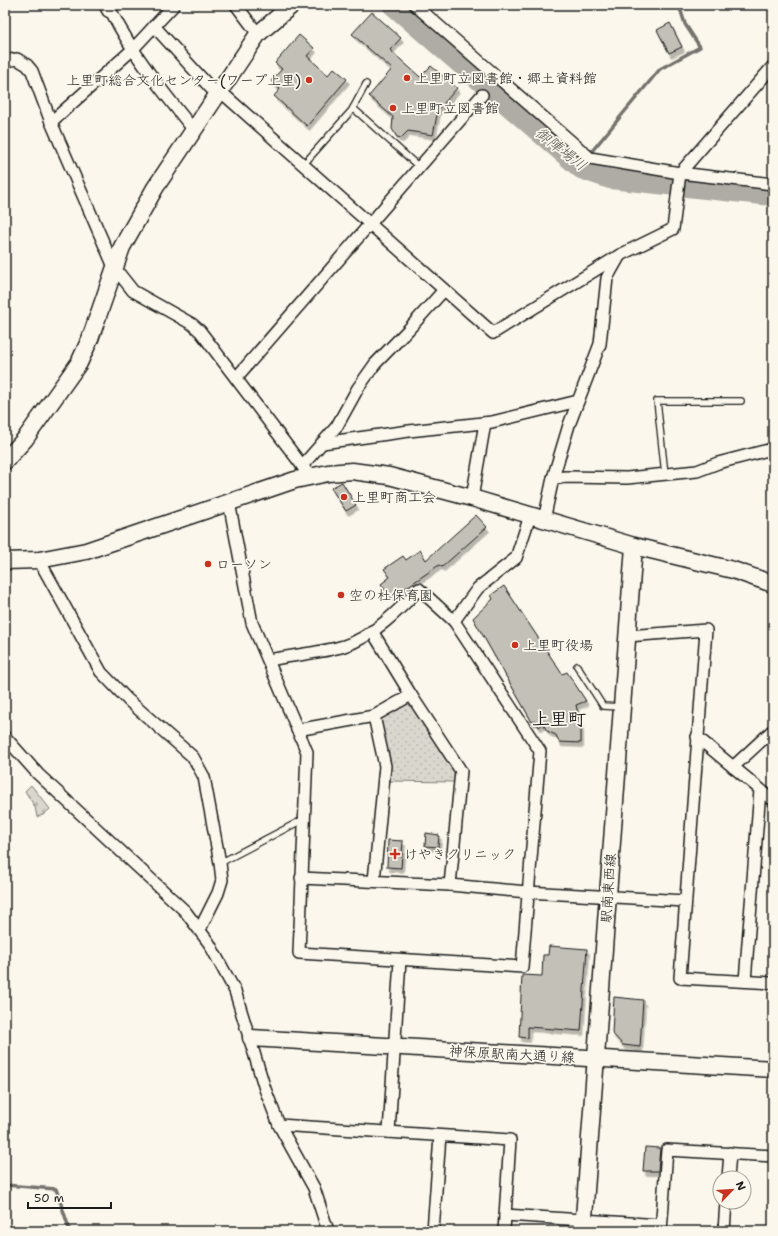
<svg xmlns="http://www.w3.org/2000/svg" width="778" height="1236" font-family="'Shantell Sans','Klee One',sans-serif">
<style>
.cemetery{fill:url(#cemetery-stones);stroke:#7b7a75}
.park{fill:url(#park-dots);stroke:#7b7a75}
.lines{fill:none;stroke-linecap:round;stroke-linejoin:round}
.stream{stroke:#74726e;stroke-width:3.5}
.river{stroke:#afaca5;stroke-width:20}
.building{fill:#c3c0b8;stroke:#1c1c1c;filter:url(#shadow)}
.lane-casing{stroke:#1c1c1c;stroke-width:8}
.street-casing{stroke:#1c1c1c;stroke-width:14}
.secondary-casing{stroke:#1c1c1c;stroke-width:19}
.lane{stroke:#fbf7ec;stroke-width:5.5}
.street{stroke:#fbf7ec;stroke-width:11}
.secondary{stroke:#fbf7ec;stroke-width:16}
.poi-dot{fill:#c8321e;stroke:#fbf7ec;stroke-width:1.5}
.labels{text-anchor:middle;stroke-width:3.5;stroke-linejoin:round;paint-order:stroke}
.poi-label{font-size:14px;fill:#1c1c1c;stroke:#fbf7ec;text-anchor:start}
.street-label{font-size:14px;fill:#1c1c1c;stroke:#fbf7ec}
.water-label{font-size:15px;font-style:italic;fill:#575653;stroke:#fbf7ec}
.district-label{font-size:18px;font-weight:bold;fill:#1c1c1c;stroke:#fbf7ec}
</style>
<defs>
<pattern id="cemetery-stones" width="16" height="16" patternUnits="userSpaceOnUse"><rect width="16" height="16" fill="#dad7ce"/><path d="M2 7V4a2 2 0 0 1 4 0v3zM10 15v-3a2 2 0 0 1 4 0v3z" fill="#bab8b0"/></pattern>
<pattern id="park-dots" width="8" height="8" patternUnits="userSpaceOnUse"><rect width="8" height="8" fill="#dad7ce"/><path d="M2 2h.1M6 6h.1" fill="none" stroke="#bab8b0" stroke-width="1.8" stroke-linecap="round"/></pattern>
<filter id="shadow"><feDropShadow dx="2.5" dy="4.5" stdDeviation="0" flood-color="#0004"/></filter>
</defs>
<rect width="100%" height="100%" fill="#fbf7ec"/>
<filter id="ink" filterUnits="userSpaceOnUse"><feTurbulence type="fractalNoise" baseFrequency=".025" numOctaves="2"/><feDisplacementMap in="SourceGraphic" scale="8" xChannelSelector="R" yChannelSelector="G"/><feConvolveMatrix kernelMatrix="1 2 1 2 8 2 1 2 1" color-interpolation-filters="sRGB"/></filter>
<g filter="url(#ink)">
<!-- cemetery -->
<path class="cemetery" d="M31 785 50 809 43 815 37 817 35 807 25 791Z"/>
<!-- park -->
<path class="park" d="M406 701 412 702 455 772 454 782 389 781 379 718Z"/>
<g class="lines">
<!-- stream -->
<g class="stream">
<path d="M592 151 660 69 700 47 685 24 679 5"/>
<path d="M581 169 585 162"/>
<path d="M5 1185 56 1189 70 1231"/>
</g>
<!-- river -->
<path class="river" d="M392 5 581 169 610 179 773 196"/>
</g>
<!-- building -->
<g class="building">
<path d="M372 12 401 38 390 50 420 77 431 66 457 88 438 110 433 135 408 131 401 138 397 137 392 129 393 117 369 96 392 69 352 34Z"/>
<path d="M670 23 682 47 669 53 657 30Z"/>
<path d="M299 35 314 48 307 56 328 75 334 68 347 79 307 126 274 96 280 89 271 81 282 69 275 63Z"/>
<path d="M342 482 356 505 346 511 331 488Z"/>
<path d="M476 515 487 527 442 567 439 565 391 598 381 584 390 577 384 569 403 556 406 560 420 550 426 560Z"/>
<path d="M504 586 562 674 567 672 586 701 576 705 581 727V743L559 742 556 735 547 731 543 724 539 727 535 721 532 722 473 618 493 599 491 595Z"/>
<path d="M426 833 439 835 438 847 425 846Z"/>
<path d="M388 840 403 841 401 868 387 867Z"/>
<path d="M549 946 587 949 581 1031 528 1027V1038L519 1037 522 975 542 976 543 955H548Z"/>
<path d="M614 997 643 1000 640 1047 623 1045 612 1033Z"/>
<path d="M645 1147 660 1148 658 1171H643Z"/>
</g>
<g class="lines">
<defs>
<g id="lane">
<path d="M353 108 419 167"/>
<path d="M303 165 352 110 366 84"/>
<path d="M665 474 657 401H741"/>
<path d="M577 666 603 706 620 707"/>
<path d="M220 863 304 819"/>
</g>
<g id="street">
<path d="M105 5 108 11 112 13C134 56 163 92 193 129"/>
<path d="M236 5 258 34"/>
<path d="M415 5 590 158 680 173 773 184"/>
<path d="M154 26 217 95"/>
<path d="M5 61 17 59 27 65 32 71 51 122 114 267 133 291 192 324 200 331 310 476"/>
<path d="M220 91 493 333 620 255 673 229 680 173 773 66"/>
<path d="M51 122 132 50 174 5"/>
<path d="M236 378 482 95"/>
<path d="M322 443 409 431 492 422 578 401"/>
<path d="M302 466 337 426 358 388 375 364 408 330 444 290"/>
<path d="M553 478 566 477 627 478 697 471 718 463 772 449"/>
<path d="M472 498 485 423"/>
<path d="M229 502 252 623 307 752 299 953 522 967 540 751 454 621 419 589C400 609 373 637 344 646 320 653 294 655 269 660"/>
<path d="M544 520 553 478 569 425 600 344 607 278 620 255"/>
<path d="M39 560 101 672 128 700 193 757 204 777 220 863 222 880 218 893 200 929"/>
<path d="M454 621 478 588 516 558 530 516"/>
<path d="M372 631 411 695 461 771 450 885"/>
<path d="M627 636 706 630 680 978 773 983"/>
<path d="M297 730 374 716 411 695"/>
<path d="M5 737 38 774 185 911 209 943 235 991 265 1089 279 1125 314 1188 328 1231"/>
<path d="M697 737 773 800"/>
<path d="M733 767 773 730"/>
<path d="M301 878 450 885 527 892 685 901"/>
<path d="M374 881 385 766 374 716"/>
<path d="M745 981 760 790"/>
<path d="M279 1125 510 1140 504 1231"/>
<path d="M389 1132 400 960"/>
<path d="M728 1178 730 1153"/>
<path d="M505 1215 661 1225"/>
<path d="M433 1231 440 1136"/>
<path d="M661 1231 667 1150 773 1156"/>
<path d="M724 1231 726 1202"/>
</g>
<g id="secondary">
<path d="M5 461 25 439 79 363 90 339 122 247 155 188 258 34 292 5"/>
<path d="M5 561 39 560 86 551 295 480 328 473 352 471 389 476 472 498 634 546 733 570 773 584"/>
<path d="M251 1038 773 1069"/>
<path d="M583 1231 634 546"/>
</g>
</defs>
<!-- lane casing -->
<use href="#lane" class="lane-casing"/>
<!-- street casing -->
<use href="#street" class="street-casing"/>
<!-- secondary casing -->
<use href="#secondary" class="secondary-casing"/>
<!-- lane -->
<use href="#lane" class="lane"/>
<!-- street -->
<use href="#street" class="street"/>
<!-- secondary -->
<use href="#secondary" class="secondary"/>
</g>
</g>
<!-- markers -->
<g class="poi-dot">
<circle cx="407" cy="78" r="4"/>
<circle cx="309" cy="80" r="4"/>
<circle cx="393" cy="108" r="4"/>
<circle cx="344" cy="497" r="4"/>
<circle cx="208" cy="564" r="4"/>
<circle cx="341" cy="595" r="4"/>
<circle cx="515" cy="645" r="4"/>
<path d="M393 848h4v4h4v4h-4v4h-4v-4h-4v-4h4z"/>
</g>
<g class="labels">
<!-- poi labels -->
<g class="poi-label">
<text x="415" y="83">上里町立図書館・郷土資料館</text>
<text x="301" y="85" text-anchor="end">上里町総合文化センター(ワープ上里)</text>
<text x="401" y="113">上里町立図書館</text>
<text x="352" y="502">上里町商工会</text>
<text x="216" y="569">ローソン</text>
<text x="349" y="600">空の杜保育園</text>
<text x="523" y="650">上里町役場</text>
<text x="404" y="859">けやきクリニック</text>
</g>
<!-- street labels -->
<g class="street-label">
<text transform="translate(608 888) rotate(-86)" y="5">駅南東西線</text>
<text transform="translate(512 1054) rotate(3)" y="5">神保原駅南大通り線</text>
</g>
<!-- water labels -->
<g class="water-label">
<text transform="translate(561 149) rotate(38)" y="5">御陣場川</text>
</g>
<!-- district labels -->
<g class="district-label">
<text x="559" y="725">上里町</text>
</g>
</g>
<!-- margin -->
<rect width="778" height="1236" fill="none" stroke="#fbf7ec" stroke-width="20"/>
<rect x="10" y="10" width="758" height="1216" fill="none" stroke="#1c1c1c" stroke-width="1.5" filter="url(#ink)"/>
<!-- north arrow -->
<g transform="translate(732 1190) rotate(65)"><circle r="19" fill="#fbf7ec" stroke="#a29f99"/>
<path d="M0-3L7 15L0 10L-7 15Z" fill="#c8321e"/>
<text y="-6" font-size="11" font-weight="bold" text-anchor="middle" fill="#1c1c1c">N</text>
</g>
<!-- scale -->
<path d="M28 1202v6h83v-6" fill="none" stroke="#1c1c1c" stroke-width="2"/>
<text x="34" y="1202" font-size="12" fill="#1c1c1c" stroke="#fbf7ec" stroke-width="3" paint-order="stroke">50 m</text>
</svg>
